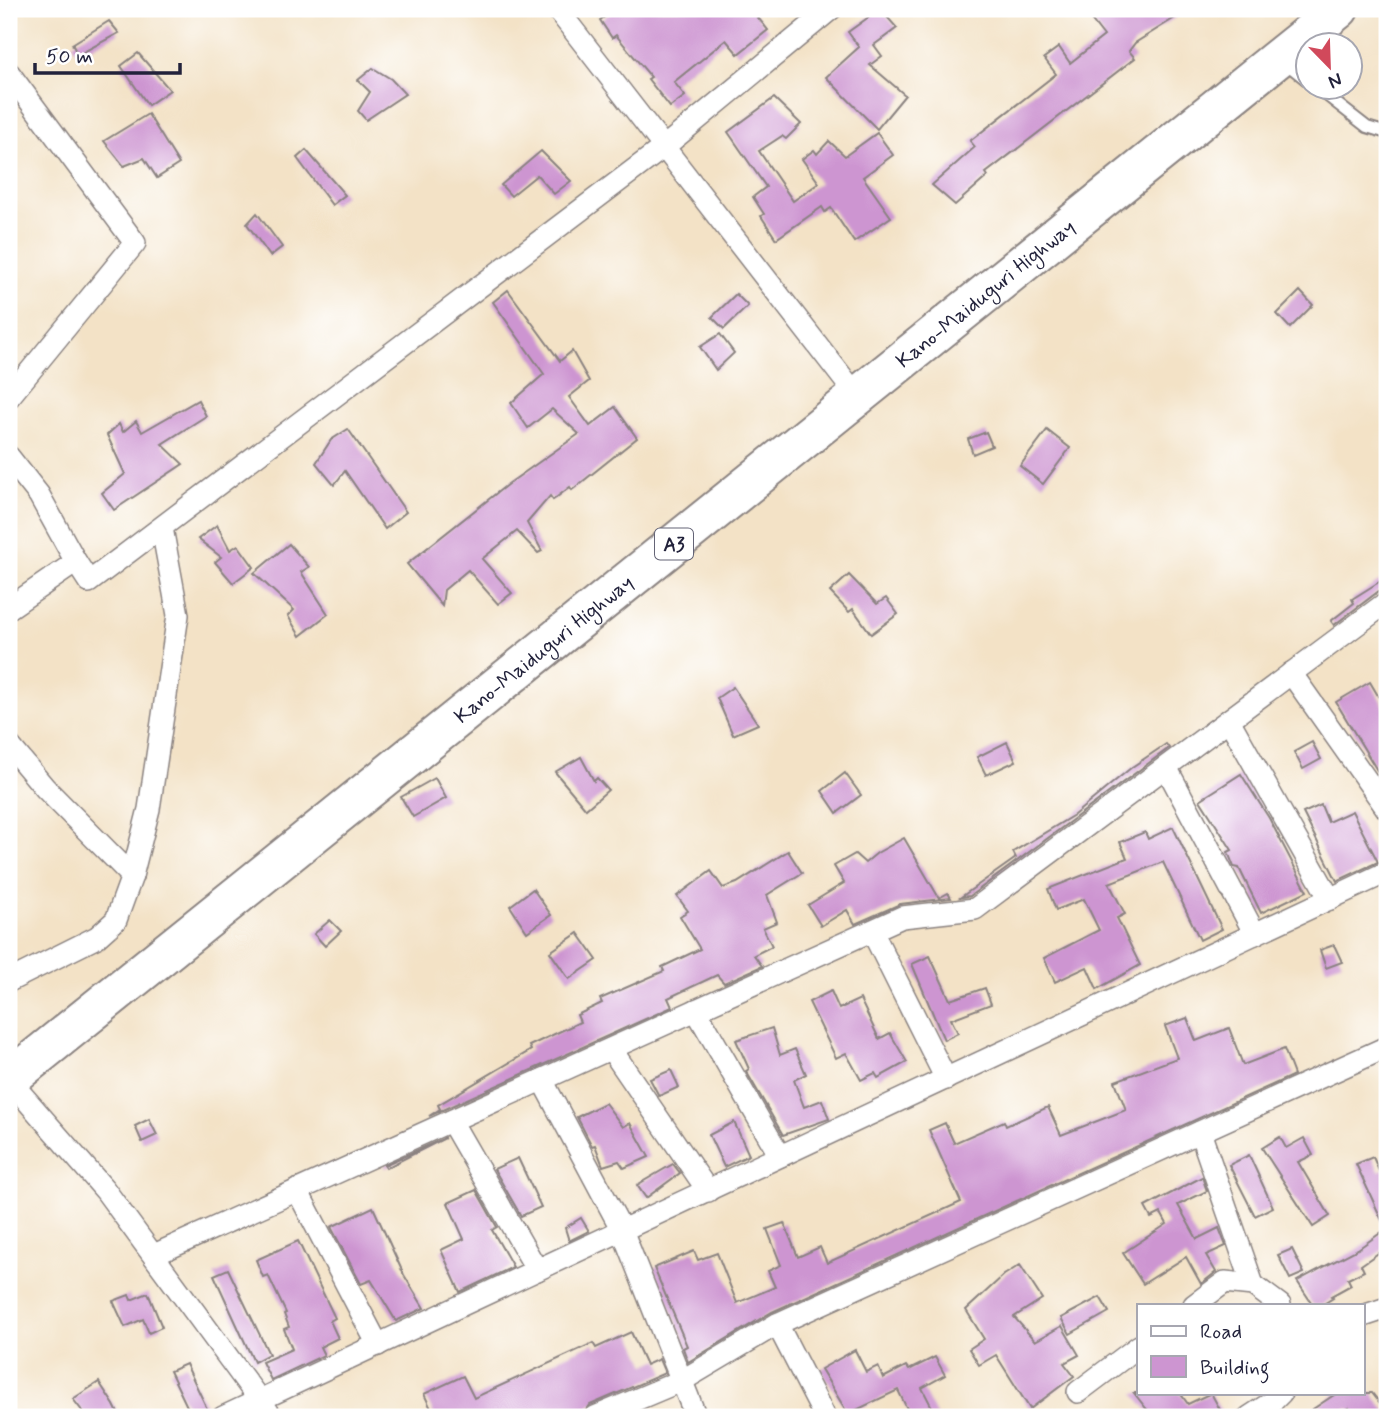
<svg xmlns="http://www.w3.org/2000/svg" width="1396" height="1426" font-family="Mynerve,sans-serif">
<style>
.building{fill:#cd95d1}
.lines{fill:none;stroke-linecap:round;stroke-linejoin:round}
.lane-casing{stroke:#8a8280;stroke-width:14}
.street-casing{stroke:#8a8280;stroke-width:24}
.highway-casing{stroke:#8a8280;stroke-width:42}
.lane{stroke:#fff;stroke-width:10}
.street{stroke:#fff;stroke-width:21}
.highway{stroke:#fff;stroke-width:38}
.labels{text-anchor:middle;stroke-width:7;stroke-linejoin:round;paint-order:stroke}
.shield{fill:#fff;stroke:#646476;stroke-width:2}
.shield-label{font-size:19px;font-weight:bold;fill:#22223b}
.street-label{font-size:21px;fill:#22223b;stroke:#fff}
</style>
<rect width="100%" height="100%" fill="#fff"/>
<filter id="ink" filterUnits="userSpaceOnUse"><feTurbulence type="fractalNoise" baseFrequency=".0143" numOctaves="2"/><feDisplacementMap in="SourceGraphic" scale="14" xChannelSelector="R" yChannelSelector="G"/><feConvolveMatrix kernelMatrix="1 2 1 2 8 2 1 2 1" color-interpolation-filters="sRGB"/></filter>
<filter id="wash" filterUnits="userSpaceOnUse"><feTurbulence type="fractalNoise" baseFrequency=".00686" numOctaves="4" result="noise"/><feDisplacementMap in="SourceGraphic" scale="28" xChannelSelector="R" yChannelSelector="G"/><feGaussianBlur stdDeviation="1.57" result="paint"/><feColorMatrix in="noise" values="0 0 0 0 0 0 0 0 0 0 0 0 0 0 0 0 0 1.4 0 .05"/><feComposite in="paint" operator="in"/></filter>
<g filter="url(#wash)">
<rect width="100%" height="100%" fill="#f3e2c6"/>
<g id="blocks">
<!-- building -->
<g class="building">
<path d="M617 9H751L768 30 738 54 726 40 674 82 685 96 670 107 648 79 651 77 616 35 612 38 600 20Z"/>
<path d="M880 9 897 28 874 45 882 56 870 65 905 95 877 129 826 77 859 47 848 32Z"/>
<path d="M1083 9H1189L1135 43 1129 51 1135 58 986 173 988 176 955 205 932 185 975 147 970 141 1056 74 1044 58 1059 47 1070 63 1104 36Z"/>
<path d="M109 21 119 33 78 55 72 44Z"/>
<path d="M138 53 170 90 148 105 121 66Z"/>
<path d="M373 68 391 79 405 94 366 120 358 111 370 92 358 80Z"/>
<path d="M774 98 801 124 786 139 782 136 759 151 793 201 819 183 802 159 814 150 817 154 829 141 845 156 877 133 893 155 863 177 891 217 854 242 831 208 825 212 822 207 776 239 761 216 764 214 753 197 766 187 728 132Z"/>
<path d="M148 114 179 164 157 178 144 158 124 166 104 141Z"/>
<path d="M306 150 345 195 332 205 297 158Z"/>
<path d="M541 151 571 181 554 194 537 175 511 196 501 185Z"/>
<path d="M257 213 282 247 270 256 247 224Z"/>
<path d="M508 290 560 361 572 351 589 381 569 397 590 426 615 407 637 438 572 490 570 487 553 500 550 496 527 523 542 551 538 553 517 531 482 559 512 593 498 604 468 570 444 590 442 606 407 564 508 484 579 434 552 409 528 428 511 403 544 374 493 302Z"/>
<path d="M1300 291 1313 305 1290 328 1277 314Z"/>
<path d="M736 294 748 306 724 329 712 317Z"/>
<path d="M720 334 734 353 716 370 700 347Z"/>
<path d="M198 400 206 416 162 444 183 464 114 510 102 493 125 474 107 435 119 424 123 432 136 421 142 432Z"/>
<path d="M348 429 406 512 385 529 345 471 334 485 316 463 331 440Z"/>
<path d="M1047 430 1070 448 1043 484 1020 466Z"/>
<path d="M986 432 992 446 973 454 968 439Z"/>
<path d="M217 525 230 550 238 545 254 567 233 583 215 562 221 557 198 539Z"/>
<path d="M289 544 309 567 301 572 328 614 300 636 288 616 294 610 254 573Z"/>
<path d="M849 575 877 604 886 598 898 614 871 634 853 609 849 612 830 592Z"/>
<path d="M1387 577V589L1379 591 1334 625 1331 621 1354 603 1352 599Z"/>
<path d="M1370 682 1387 711V787L1336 702Z"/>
<path d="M733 687 758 724 733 735 717 698Z"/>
<path d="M1007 742 1016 761 986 775 977 757Z"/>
<path d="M1312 742 1321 759 1303 769 1294 752Z"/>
<path d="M1166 744 1169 748 970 896 961 897 1016 858 1013 852 1074 815 1132 767Z"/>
<path d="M581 757 594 781 597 778 608 790 586 809 555 772Z"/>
<path d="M845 773 861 795 837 813 822 791Z"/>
<path d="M1241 774 1269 818 1307 891 1261 913 1239 868 1234 867 1228 852 1232 850 1200 800Z"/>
<path d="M435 778 446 798 413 817 401 797Z"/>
<path d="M1321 805 1328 822 1352 811 1378 862 1337 881 1303 813Z"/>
<path d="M1173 827 1222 929 1200 940 1163 862 1109 883 1125 914 1117 918 1140 965 1097 989 1087 967 1055 982 1044 958 1099 930 1084 899 1056 910 1048 889 1127 858 1120 842 1145 832 1148 839Z"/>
<path d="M904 838 939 898 948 893 951 898 900 904 855 924 847 910 821 926 808 905 844 883 834 866 855 854 865 863 877 853Z"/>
<path d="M788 851 802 873 767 895 777 922 763 928 772 946 754 955 762 966 724 983 717 975 668 998 672 1007 429 1116 440 1109 438 1105 531 1050 529 1046 580 1022 577 1015 602 1003 600 999 664 971 662 967 700 949 680 916 688 911 677 896 711 871 723 888 737 883Z"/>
<path d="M533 889 551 915 527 932 510 906Z"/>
<path d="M330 920 341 931 325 946 314 934Z"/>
<path d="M578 933 597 960 569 979 550 952Z"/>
<path d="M1334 945 1342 962 1326 968 1320 950Z"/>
<path d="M930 956 950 1000 985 988 991 1004 951 1019 958 1033 944 1040 912 964Z"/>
<path d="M831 991 839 1009 860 999 879 1039 890 1033 907 1062 878 1078 875 1073 861 1080 846 1053 836 1058 809 1002Z"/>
<path d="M1187 1018 1196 1041 1229 1028 1243 1065 1284 1049 1294 1075 772 1312 688 1362 683 1348 687 1346 654 1268 694 1251 698 1260 717 1253 737 1303 775 1287 768 1271 781 1265 767 1229 784 1223 798 1257 820 1247 827 1263 961 1202 929 1130 945 1123 954 1143 1004 1121 1006 1126 1048 1107 1061 1135 1126 1110 1115 1081 1177 1058 1165 1026Z"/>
<path d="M772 1028 780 1055 795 1049 806 1074 794 1080 804 1107 822 1100 829 1119 783 1135 746 1071 749 1069 736 1040Z"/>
<path d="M671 1070 679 1087 659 1096 650 1079Z"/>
<path d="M605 1103 623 1127 630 1123 649 1157 624 1168 619 1161 603 1166 595 1145 592 1146 577 1117Z"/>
<path d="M149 1119 157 1135 142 1142 135 1126Z"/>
<path d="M734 1122 749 1155 724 1167 709 1135Z"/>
<path d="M1280 1137 1286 1148 1304 1138 1313 1155 1298 1162 1330 1216 1313 1227 1262 1148Z"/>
<path d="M445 1138 386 1168 384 1165Z"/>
<path d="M1249 1155 1273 1207 1255 1216 1229 1165Z"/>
<path d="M1373 1157 1379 1171 1387 1167V1247L1361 1265 1364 1271 1348 1279 1351 1285 1331 1296 1333 1298 1322 1305H1313L1297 1281 1358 1249 1386 1229 1356 1164Z"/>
<path d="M518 1158 541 1207 521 1216 494 1169Z"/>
<path d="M673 1164 680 1173 646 1198 637 1185Z"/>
<path d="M1202 1177 1207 1191 1178 1205 1197 1239 1219 1228 1226 1246 1206 1255 1216 1272 1201 1284 1186 1257 1143 1284 1123 1253 1167 1224 1161 1213 1151 1218 1145 1207Z"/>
<path d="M476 1190 497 1227 492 1230 513 1267 460 1292 441 1250 464 1239 448 1203Z"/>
<path d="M373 1207 404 1275 424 1308 396 1321 371 1280 361 1284 331 1227Z"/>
<path d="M581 1218 589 1231 569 1241 565 1228Z"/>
<path d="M298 1241 335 1318 330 1321 338 1338 320 1347 324 1355 271 1380 262 1362 292 1349 284 1329 289 1327 284 1314 286 1313 268 1275 263 1277 256 1260Z"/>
<path d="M1292 1249 1304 1273 1290 1279 1278 1255Z"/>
<path d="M1020 1265 1042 1299 1014 1317 1035 1341 1062 1326 1079 1355 1064 1363 1074 1376 1030 1409 996 1355 979 1365 969 1349 984 1339 966 1310 1004 1275Z"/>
<path d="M228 1269 269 1354 254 1362 214 1275Z"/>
<path d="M148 1293 162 1327 149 1333 143 1319 125 1327 113 1301 129 1295 131 1300Z"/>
<path d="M1100 1297 1109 1312 1070 1334 1061 1318Z"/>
<path d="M631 1332 646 1365 659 1359 665 1373 590 1405 582 1417H435L424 1394 463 1376 474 1398 593 1343 596 1348Z"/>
<path d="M855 1350 866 1372 878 1366 883 1378 906 1366 909 1370 935 1357 945 1375 922 1388 937 1417H911L898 1390 848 1414 821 1369Z"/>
<path d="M186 1364 210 1415V1417H192L170 1371Z"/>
<path d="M99 1382 114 1405 120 1417H87L73 1399Z"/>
<path d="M1134 1393H1180L1188 1404 1211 1393 1224 1417H1153Z"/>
<path d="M1337 1393H1372L1387 1412V1417H1356L1349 1408 1335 1417H1301Z"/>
</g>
</g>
</g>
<g filter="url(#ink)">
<use href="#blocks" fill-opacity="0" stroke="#8a8280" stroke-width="2"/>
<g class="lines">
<defs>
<g id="lane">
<path d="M1283 61 1308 81"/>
<path d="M1317 88 1367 127 1387 133"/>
</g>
<g id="street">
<path d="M557 9 857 396"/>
<path d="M9 73 135 243 9 397"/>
<path d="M9 457 39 495 76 562"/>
<path d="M9 608 76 562 89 582 664 147 831 9"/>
<path d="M1291 673 1387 809"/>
<path d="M1229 720 1330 899"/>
<path d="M9 745 45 788 132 876"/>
<path d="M1166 767 1255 934"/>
<path d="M872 931 946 1079"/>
<path d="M9 981 97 937 116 920 132 876 149 809 178 615 162 528"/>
<path d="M696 1010 780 1156"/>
<path d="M611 1049 708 1191"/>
<path d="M9 1080 105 1190 272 1417"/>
<path d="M542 1080 622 1230 696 1417"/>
<path d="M451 1121 537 1270"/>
<path d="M1200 1132 1253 1285"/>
<path d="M297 1190 378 1345"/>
<path d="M154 1255 902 917 975 909 1387 602"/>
<path d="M1194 1305 1225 1282 1253 1285 1280 1305"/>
<path d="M1363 1316 1387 1308"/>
<path d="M777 1324 825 1417"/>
<path d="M1078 1392 1139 1346"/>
<path d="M223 1417 1387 872"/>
<path d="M595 1417 683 1380 777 1324 1387 1047"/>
<path d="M1249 1417 1272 1402 1281 1393"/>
</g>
<g id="highway">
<path id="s1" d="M9 1079 1339 9"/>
</g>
</defs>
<!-- lane casing -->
<use href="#lane" class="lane-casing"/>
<!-- street casing -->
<use href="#street" class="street-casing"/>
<!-- highway casing -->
<use href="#highway" class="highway-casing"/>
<!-- lane -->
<use href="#lane" class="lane"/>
<!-- street -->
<use href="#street" class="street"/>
<!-- highway -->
<use href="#highway" class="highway"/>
</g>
</g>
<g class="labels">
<!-- shield labels -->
<rect class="shield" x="655" y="528.5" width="38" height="31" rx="5"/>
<g class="shield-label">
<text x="674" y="551">A3</text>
</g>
<!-- street labels -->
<g class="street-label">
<text dy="7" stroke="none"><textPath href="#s1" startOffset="1253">Kano-Maiduguri Highway</textPath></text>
<text dy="7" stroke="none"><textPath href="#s1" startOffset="686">Kano-Maiduguri Highway</textPath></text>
</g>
</g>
<!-- margin -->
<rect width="1396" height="1426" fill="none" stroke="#fff" stroke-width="35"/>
<!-- legend -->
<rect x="1137" y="1304" width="228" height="91" fill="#ffffff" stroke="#a7a7b1" stroke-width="2"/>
<rect x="1151" y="1326" width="35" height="10" fill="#ffffff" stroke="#a7a7b1" stroke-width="2"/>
<text x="1200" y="1338" font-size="21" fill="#22223b">Road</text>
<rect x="1151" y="1356" width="35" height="21" fill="#cd95d1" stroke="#a7a7b1" stroke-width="2"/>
<text x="1200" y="1374" font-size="21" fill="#22223b">Building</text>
<!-- north arrow -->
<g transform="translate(1329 66) rotate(157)"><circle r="33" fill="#ffffff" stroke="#a7a7b1" stroke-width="2"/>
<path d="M0-5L12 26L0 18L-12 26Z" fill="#d1495b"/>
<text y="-10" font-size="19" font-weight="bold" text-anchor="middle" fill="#22223b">N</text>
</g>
<!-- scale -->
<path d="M35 63v10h145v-10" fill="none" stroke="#22223b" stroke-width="3.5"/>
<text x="46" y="63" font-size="21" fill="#22223b" stroke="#ffffff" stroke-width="5" paint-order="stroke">50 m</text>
</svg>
